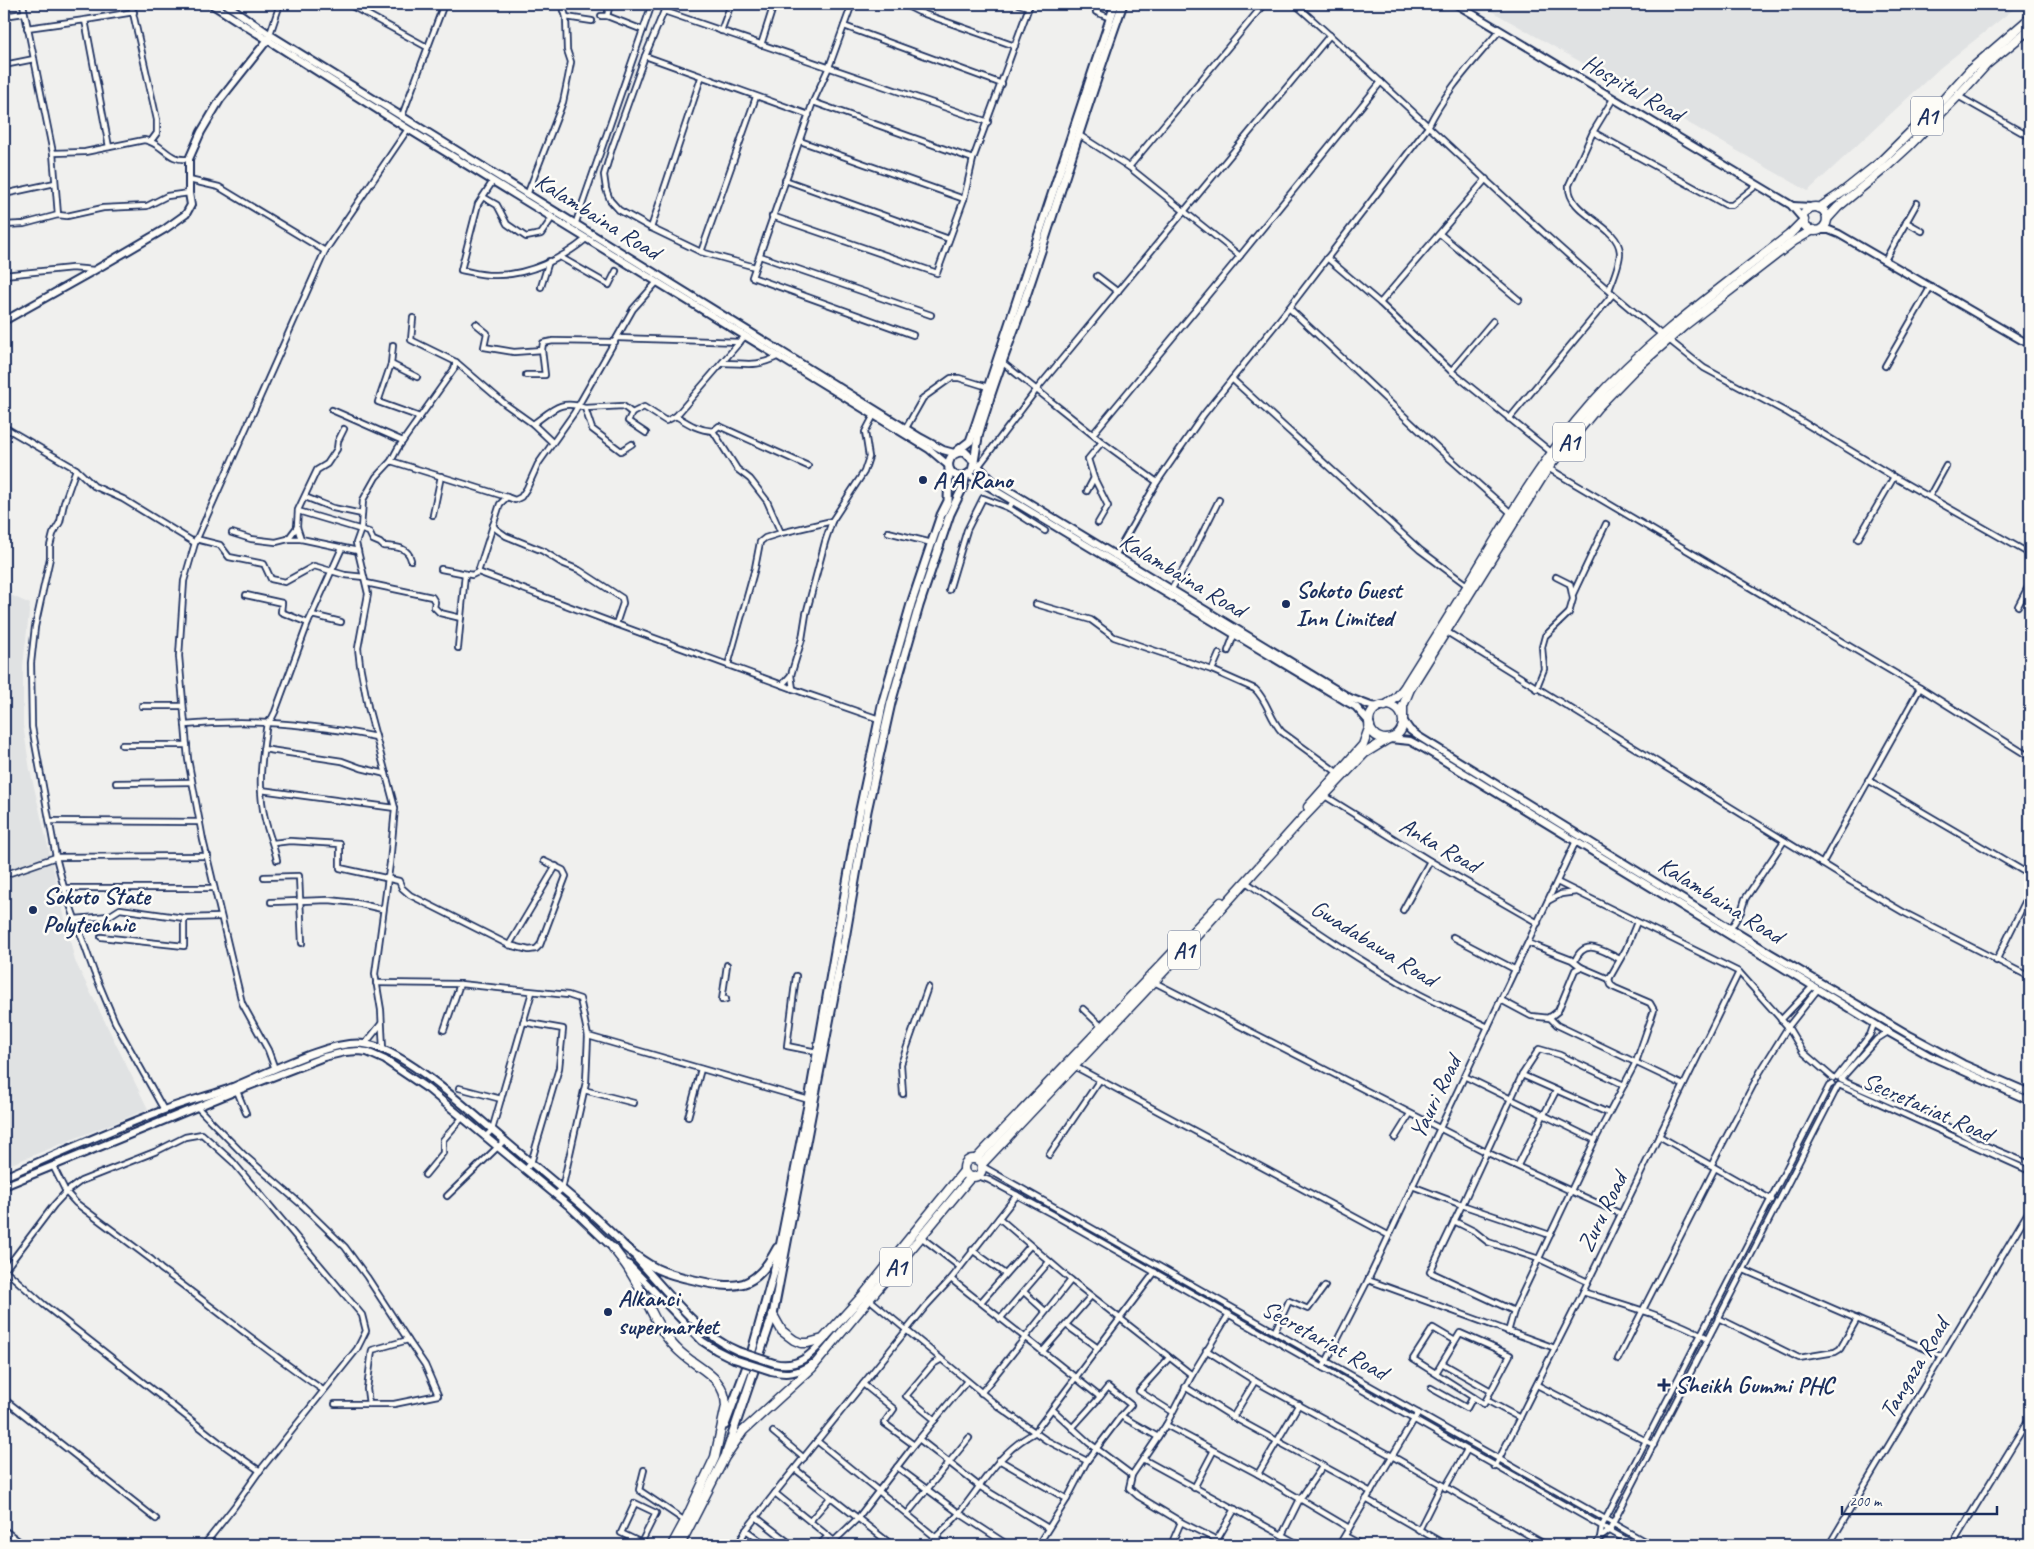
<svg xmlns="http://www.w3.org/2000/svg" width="2034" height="1549" font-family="Caveat,sans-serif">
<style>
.built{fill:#e0e2e3}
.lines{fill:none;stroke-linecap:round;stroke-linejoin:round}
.street-casing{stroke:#1b2f5e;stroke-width:8}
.secondary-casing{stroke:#1b2f5e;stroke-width:10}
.primary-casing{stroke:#1b2f5e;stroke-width:11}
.highway-casing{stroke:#1b2f5e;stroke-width:11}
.street{stroke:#fdfcf7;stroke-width:4.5}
.secondary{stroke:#fdfcf7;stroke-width:6}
.primary{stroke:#fdfcf7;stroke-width:7}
.highway{stroke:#fdfcf7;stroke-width:8}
.secondary-bridge-casing{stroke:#1b2f5e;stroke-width:10;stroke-linecap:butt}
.secondary-bridge{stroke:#fdfcf7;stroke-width:6}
.poi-dot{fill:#1b2f5e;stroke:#fdfcf7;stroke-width:2}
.labels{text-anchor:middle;stroke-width:5;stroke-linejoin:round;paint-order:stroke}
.shield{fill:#fdfcf7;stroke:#5f6c8c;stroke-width:1}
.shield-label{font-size:22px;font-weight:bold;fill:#1b2f5e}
.street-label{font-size:24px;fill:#1b2f5e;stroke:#fdfcf7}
.poi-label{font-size:24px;font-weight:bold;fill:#1b2f5e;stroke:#fdfcf7;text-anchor:start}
</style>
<rect width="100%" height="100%" fill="#f0f0ee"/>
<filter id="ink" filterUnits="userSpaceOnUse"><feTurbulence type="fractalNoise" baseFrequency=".02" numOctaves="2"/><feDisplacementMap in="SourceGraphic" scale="10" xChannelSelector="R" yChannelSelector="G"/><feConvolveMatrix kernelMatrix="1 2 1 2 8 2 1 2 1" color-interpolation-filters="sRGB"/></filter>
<g filter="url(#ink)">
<!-- built -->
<g class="built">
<path d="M1479 4H2020L1941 67 1808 191Z"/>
<path d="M4 592 30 604 23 666V725L30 770 75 961 148 1109 4 1167Z"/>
</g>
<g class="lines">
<defs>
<g id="street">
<path d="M23 4 53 153 58 215"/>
<path d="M131 4 157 120V133L151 141"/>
<path d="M348 4 427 47"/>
<path d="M667 4 645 56 612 148 604 175 606 189 610 200 619 210 651 228 701 252 755 267"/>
<path d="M852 4 829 67 813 102 752 277 913 335"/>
<path d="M903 4 919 12 1015 46"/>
<path d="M1018 4 1029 7"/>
<path d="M1099 4 1096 12 1110 18"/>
<path d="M1295 4C1418 113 1534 231 1662 335"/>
<path d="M664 11 988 122"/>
<path d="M4 16 24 13"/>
<path d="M601 16H607L610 4"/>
<path d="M607 16 643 30"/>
<path d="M566 17 592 21"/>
<path d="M85 20 134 12"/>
<path d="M844 26 1002 84"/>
<path d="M27 28 85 20 109 147"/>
<path d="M721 31 731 4"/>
<path d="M270 34 280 4"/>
<path d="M761 45 774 4"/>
<path d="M645 56 809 115"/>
<path d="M4 65 34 59"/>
<path d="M1958 96 2030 137"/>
<path d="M813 102 973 159"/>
<path d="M402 116 444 4"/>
<path d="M1593 132 1726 205H1732L1757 185"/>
<path d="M1079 135 1129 167 1240 256"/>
<path d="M800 141 964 199"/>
<path d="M53 153 85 152 144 140C164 143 167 162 189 159"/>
<path d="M1129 167 1264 4"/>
<path d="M189 180 219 187 325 251"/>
<path d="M785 180 949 239"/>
<path d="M493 181 478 204 461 270C472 272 484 276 496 275 528 275 562 259 586 239"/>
<path d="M4 194 55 183"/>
<path d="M527 195 563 102 568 78 571 62 567 50 566 17 562 4"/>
<path d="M483 197 497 205 507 224 526 237 541 234 552 218"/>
<path d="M772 216 937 273 964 199 973 159 1030 4"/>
<path d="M1906 222 1922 231"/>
<path d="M4 225 24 224 58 215 67 216 103 208 147 206 167 196 189 193"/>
<path d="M575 225 652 4"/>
<path d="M651 228 701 78"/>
<path d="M1440 234 1519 300"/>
<path d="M701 252 756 97"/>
<path d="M760 256 931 315"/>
<path d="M560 257 609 285 616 271"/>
<path d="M1327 258 1380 303 1451 371 1551 452"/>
<path d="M1885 260 1917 203"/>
<path d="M4 275 72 268 94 270"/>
<path d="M1097 276 1118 292"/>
<path d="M541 287 549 261"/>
<path d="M1609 290C1613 279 1620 264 1620 252 1618 224 1567 215 1569 185L1593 132 1613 99"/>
<path d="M1380 303 1486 179"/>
<path d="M1289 308 1439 449 1511 513"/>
<path d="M413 318 411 340 456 362 505 404 533 424 552 442"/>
<path d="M476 324 487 333 484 347 514 352 542 350 543 343 553 341 615 342"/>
<path d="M617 338 740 342"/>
<path d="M1669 340 1704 368 1788 413 1894 477 2030 554"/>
<path d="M723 363C747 363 755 368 779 356"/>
<path d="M1003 363 1102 442 1157 482"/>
<path d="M391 364 393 345"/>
<path d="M1885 366 1931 286"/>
<path d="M1451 371 1493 321"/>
<path d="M526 375H545L542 350"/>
<path d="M417 377 391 364 378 402 420 417"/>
<path d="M1232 379 1420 550 1468 586"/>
<path d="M585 408 623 406 632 413 628 421 646 433"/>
<path d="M332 410 403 441"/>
<path d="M632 413 644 407 666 421 676 416 745 336"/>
<path d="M676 416C689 424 698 430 713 431L719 426 808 466"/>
<path d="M1509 419 1613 294"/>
<path d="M533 424C553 410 560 399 585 408L592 429 621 451 632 444"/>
<path d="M4 427 76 469 94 486 123 499 195 543"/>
<path d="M906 428 923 398 951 378H959L988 387"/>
<path d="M713 431 737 469 750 479 767 501 781 533"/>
<path d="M1093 434 1240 256 1381 82"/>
<path d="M391 461 507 497"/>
<path d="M978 467 1037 389 1330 35"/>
<path d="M1548 468 1920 688 2030 757"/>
<path d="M76 469 64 503 60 522 53 534 50 546V558L35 627 31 663 32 727 56 857 64 888 94 972 115 1022 164 1110"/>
<path d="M1094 478 1108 506 1098 523"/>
<path d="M1087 491 1094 478 1088 459 1102 442"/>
<path d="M305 497 333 508 362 514"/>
<path d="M1929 497 1946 466"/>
<path d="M1009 508 1045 531"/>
<path d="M298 511 369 532 373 540 380 543 383 546C394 547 408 546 411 560"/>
<path d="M433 515 441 476"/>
<path d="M493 525 496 529 506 536 543 551 562 563 579 570 622 598 623 603 616 624 807 694 879 719"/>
<path d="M888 532 932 543"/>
<path d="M232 533 251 539 276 542 288 539H301L358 551"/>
<path d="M196 539 220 545 229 557 264 564 271 579 285 582 314 566 345 575 364 577"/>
<path d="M288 539 297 527"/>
<path d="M301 539 297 527 298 510 317 470 327 464 337 449 338 441 344 429"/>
<path d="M1858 539 1894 477"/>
<path d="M1115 556 1157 482 1204 414 1289 308 1428 127C1445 91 1475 60 1500 30"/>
<path d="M441 569 472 575 478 572 616 624"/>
<path d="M478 572 500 504 507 497 515 500 521 497 527 488 538 464 574 413 633 309 657 282"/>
<path d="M366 583 432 597 435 602 434 607 440 613 461 618"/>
<path d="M949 590 967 530 983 498 1009 508 1013 501"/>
<path d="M1171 590 1189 560 1219 500"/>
<path d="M1573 594 1606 524"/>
<path d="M246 595 282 603 281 612 308 623"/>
<path d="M1036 604 1091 620 1114 637 1212 670 1255 689C1267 700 1270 719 1282 732L1338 773"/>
<path d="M2018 606 2030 583"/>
<path d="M312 615 341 622"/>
<path d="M1447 632 1850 881 1903 912 2030 977"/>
<path d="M458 648 465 574"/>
<path d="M1228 651 1234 635"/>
<path d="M728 665 755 568 760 542 765 538 781 533 832 521"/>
<path d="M1212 670 1219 654"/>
<path d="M782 685 791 675"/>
<path d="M793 689 791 675 802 639 806 614 825 542 832 521 864 472 869 457 865 432 874 415"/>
<path d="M1536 689 1544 669 1542 647 1545 636 1569 613 1573 599 1570 584 1556 577"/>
<path d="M142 706H183"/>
<path d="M185 725C250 718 312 724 376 737"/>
<path d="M122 745H187"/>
<path d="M263 749 342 761 361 768 386 774"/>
<path d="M1868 780 2030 875"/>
<path d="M116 783 192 782"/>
<path d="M261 790 395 808"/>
<path d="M1325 796 1430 861 1538 923"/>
<path d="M50 821 200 822"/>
<path d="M273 843 290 841 340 844V868L399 881 402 888 410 895 509 945 529 950 536 949 540 945 566 876 563 870 544 861"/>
<path d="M277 860C274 846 268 833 265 819 257 787 262 755 267 723L272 718 275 712 308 623 342 548"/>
<path d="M1822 864 1920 688"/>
<path d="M4 875 56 857 208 856"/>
<path d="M264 877 299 876 302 943"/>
<path d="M1246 882C1302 921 1359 961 1419 994 1442 1006 1465 1016 1488 1027"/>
<path d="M1557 882 1739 972 1788 1027 1803 1052 1833 1078"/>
<path d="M64 888H214"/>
<path d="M1548 901 1561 894 1576 892"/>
<path d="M271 902 329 900 356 903 382 909"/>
<path d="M1403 910 1430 861"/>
<path d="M75 919 109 916 120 909 184 918 221 917"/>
<path d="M1731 928 1741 912 1745 899 1784 841"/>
<path d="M101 937 184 946V918"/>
<path d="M1453 937 1516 970"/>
<path d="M1528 943 1572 960 1581 967"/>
<path d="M509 945 556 866"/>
<path d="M1575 961C1585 937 1602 951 1620 959"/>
<path d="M1996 961 2030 892"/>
<path d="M796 976 787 1046 817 1052"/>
<path d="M1609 979 1626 949 1637 922"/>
<path d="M1154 982 1486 1152 1621 1214"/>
<path d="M376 983 460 984 568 995 580 999 588 1036 586 1082 562 1189 555 1195"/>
<path d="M726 999 722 1000 727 965"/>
<path d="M1083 1009 1101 1026"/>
<path d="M1549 1017 1557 1025 1683 1085"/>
<path d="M1781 1020 1813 986"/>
<path d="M523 1022 563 1029 559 1068 531 1163 525 1170"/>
<path d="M444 1030 460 984"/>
<path d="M588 1036 809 1100"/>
<path d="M365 1044 381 1024"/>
<path d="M383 1049 381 1010 375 974 390 863 395 808 368 707 360 665 358 648 368 594 356 543 361 529 363 500 376 477 391 461 398 448 454 369 456 362"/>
<path d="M1074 1066 1388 1235"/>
<path d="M275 1069 268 1050 242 1003 203 840 188 759 179 656 184 581 195 543 325 251 408 129"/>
<path d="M1522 1075 1608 1113"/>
<path d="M1464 1076 1595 1140 1636 1062 1654 1010 1650 1003 1615 988 1611 985 1609 979 1581 967 1575 970 1558 1011 1549 1018 1531 1016 1501 1000"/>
<path d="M1837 1077 1870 1035 1874 1024"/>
<path d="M1841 1079 1877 1039 1888 1032"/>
<path d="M1841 1080 1953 1129 1977 1142 2030 1164"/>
<path d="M1839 1085 2030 1171"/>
<path d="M459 1088 501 1099"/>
<path d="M584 1090 634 1103"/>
<path d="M237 1091 246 1113"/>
<path d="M903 1094 901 1064 928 987"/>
<path d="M198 1108 244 1155 303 1206 345 1247 367 1277 408 1340 372 1350 367 1389 369 1404H335"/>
<path d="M688 1117 701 1069"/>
<path d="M1659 1136 1772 1200"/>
<path d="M485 1137 492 1130 532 992"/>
<path d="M1395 1138 1410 1114"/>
<path d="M1049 1155 1099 1081"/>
<path d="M1712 1164 1760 1072 1788 1027 1818 989"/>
<path d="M1518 1165 1556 1091"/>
<path d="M53 1166 66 1192 76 1203 152 1260 161 1269C216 1309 267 1352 323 1390"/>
<path d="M982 1166 1651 1545"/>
<path d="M425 1175 443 1153V1140L462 1118"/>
<path d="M978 1176 989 1180 1052 1214 1635 1545"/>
<path d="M1412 1186 1462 1205 1522 1075 1539 1049 1560 1055 1624 1085"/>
<path d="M447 1196 504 1141"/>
<path d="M999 1218 1071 1280 1192 1375"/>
<path d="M1454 1221 1474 1231 1488 1242 1539 1259 1588 1282"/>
<path d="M921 1237 960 1267"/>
<path d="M972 1250 1005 1274"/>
<path d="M4 1269 43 1304 219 1442 260 1471"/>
<path d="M1744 1270 1942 1356"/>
<path d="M4 1271 54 1205 66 1192 81 1181 157 1151 185 1137 202 1134 233 1162 362 1315 366 1331 357 1349 258 1473 234 1507 204 1545"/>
<path d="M951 1279 1100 1397 1072 1428"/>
<path d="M1368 1280 1555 1348"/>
<path d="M1024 1292 1045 1311"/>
<path d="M1583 1292C1625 1305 1669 1317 1708 1338"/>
<path d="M869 1299 999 1407 1046 1440 1087 1461"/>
<path d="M981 1302 1030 1246"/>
<path d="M1514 1311 1430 1272 1462 1205 1550 1235"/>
<path d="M1718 1318 1799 1358 1835 1352 1840 1349 1857 1319"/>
<path d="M1000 1319 1049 1262"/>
<path d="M1066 1325 1098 1348"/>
<path d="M1275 1331 1289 1301 1308 1309 1325 1286"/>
<path d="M1508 1332 1514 1311 1595 1140"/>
<path d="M1206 1350 1255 1381 1392 1456 1546 1545"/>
<path d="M1042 1352 1091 1296"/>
<path d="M1169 1358 1139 1391 1172 1412"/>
<path d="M1618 1359 1715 1168"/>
<path d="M1442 1363 1491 1391"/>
<path d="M1323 1368 1368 1280 1576 841"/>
<path d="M1436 1373 1460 1333 1510 1355 1484 1404 1413 1359 1433 1328 1455 1341"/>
<path d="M863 1384 894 1409 884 1423 914 1445"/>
<path d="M1537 1385 1654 1445"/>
<path d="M1185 1387 1233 1417 1371 1492"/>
<path d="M1431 1388 1467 1408 1473 1397"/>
<path d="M981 1393 1071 1280"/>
<path d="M1100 1397 1108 1387 1131 1405 1121 1416"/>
<path d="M4 1399 156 1519"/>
<path d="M1486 1400 1520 1418"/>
<path d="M369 1404H394L438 1395 425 1365 408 1340"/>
<path d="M1052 1409 1089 1443 1132 1475"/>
<path d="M1233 1417 1255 1381"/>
<path d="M935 1420 906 1396 933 1364 940 1360"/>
<path d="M1166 1425 1258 1474 1349 1528"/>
<path d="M773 1432 804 1458"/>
<path d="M919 1439 979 1486 1048 1528"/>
<path d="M817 1441 945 1545"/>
<path d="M1143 1459 1300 1545"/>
<path d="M999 1460 1067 1499"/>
<path d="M897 1467 959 1513 1008 1545"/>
<path d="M1495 1467 1583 1292 1739 972"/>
<path d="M795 1469 892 1545"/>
<path d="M644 1470 639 1490 685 1521"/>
<path d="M1258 1474 1299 1404"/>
<path d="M1194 1488 1213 1452"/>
<path d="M1445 1488 1467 1450"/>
<path d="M775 1493 839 1545"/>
<path d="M1366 1499 1446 1545"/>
<path d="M907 1514 969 1438"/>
<path d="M756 1517 792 1545"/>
<path d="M810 1521 830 1498"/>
<path d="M4 1530 24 1545"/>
<path d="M746 1530 766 1545"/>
<path d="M1419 1530 1441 1486"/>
<path d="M1282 1535 1300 1499 1322 1467"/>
<path d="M1345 1536 1362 1545"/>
<path d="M1600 1538 1609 1531 1838 1086"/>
<path d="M834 1541 857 1519 914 1445 967 1381"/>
<path d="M641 1543 656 1513 635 1503 621 1533 646 1545"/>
<path d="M738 1545 746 1530 775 1493 926 1306 951 1279 1017 1195"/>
<path d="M819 1545 828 1536"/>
<path d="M928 1545C938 1534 951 1524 960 1512 984 1482 1000 1451 1034 1433L1155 1272"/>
<path d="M1038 1545 1067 1499 1087 1461 1121 1416 1158 1437"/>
<path d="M1171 1545 1181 1522"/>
<path d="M1214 1545 1235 1509"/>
<path d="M1227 1545 1181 1522 1138 1496 1129 1488 1132 1475 1166 1425 1192 1375 1229 1314"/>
<path d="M1339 1545 1418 1413"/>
<path d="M1596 1545 1600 1538 1602 1526C1677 1379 1754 1233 1829 1086L1832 1084"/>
<path d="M1829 1545 2030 1209"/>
<path d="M1952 1545 2030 1417"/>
</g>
<g id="secondary">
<path d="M211 4 408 129 929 449 949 466"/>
<path d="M226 4 272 36 921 438 943 450 954 453"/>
<path d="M1456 4 1791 205 1803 219"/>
<path d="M1793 206 1811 207"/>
<path d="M1819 230H1829L1839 234 2030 345"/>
<path d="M4 321 95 270 165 229 186 214 191 205 189 193V159L201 132 220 100 269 38"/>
<path d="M974 462 993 481 1350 698 1371 706 1381 707"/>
<path d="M968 474 1347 702 1356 707 1370 723"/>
<path d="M1403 720 1410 730 1418 736 1770 953 1911 1036 1963 1064 2030 1093"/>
<path d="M1390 739 1410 741 1423 748 1888 1032 1930 1056 2030 1101"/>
<path d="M4 1177C57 1154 110 1130 164 1110 184 1102 205 1097 225 1090 260 1077 330 1039 364 1044 403 1048 472 1113 503 1139 545 1175 589 1209 628 1249"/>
<path d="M4 1186 236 1091 324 1057 345 1052 359 1051 367 1052 385 1060 428 1089 569 1206 616 1251"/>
<path d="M636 1258C665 1289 699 1335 738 1351"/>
<path d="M628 1264 702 1341 716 1350 734 1359"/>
<path d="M774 1363C798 1369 811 1355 826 1338"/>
<path d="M771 1371C787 1375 798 1373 812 1364"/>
</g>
<g id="primary">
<path d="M957 451 970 441 976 424 1115 4"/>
<path d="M973 460 965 452C946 450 943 474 959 476 964 477 970 474 972 470 974 466 977 440 979 433 982 421 987 409 990 397 1002 360 1017 324 1029 287 1061 193 1089 97 1123 4"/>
<path d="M625 1247C650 1268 662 1273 694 1280 737 1290 755 1290 777 1248"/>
<path d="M725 1425 750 1358 778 1257 809 1100 858 819 883 701 911 604 941 515 948 501 949 469"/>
<path d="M726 1453 773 1315 846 933 867 811 891 703 919 606 950 514 963 487 966 475"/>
</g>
<g id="highway">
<circle cx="1815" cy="219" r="12"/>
<path d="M1819 208 1840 194 1879 163 1944 99 1971 69 2030 18"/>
<path d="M1827 219 1838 207 1884 169 1909 146 1958 96 1986 65 2030 29"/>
<circle cx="1386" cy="722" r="17"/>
<path d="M1385 706 1397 697 1404 688C1425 654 1447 620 1468 585 1506 522 1542 459 1591 404 1649 339 1721 288 1789 235L1804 220"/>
<path d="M1403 718V706L1410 689 1548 468 1597 408 1634 370 1684 326 1794 241 1813 230"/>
<path d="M1308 807 1363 745 1370 726"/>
<circle cx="973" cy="1168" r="9"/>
<path d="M976 1159 1221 902"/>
<path d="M982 1164 1183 951 1302 819 1365 753 1388 739"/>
<path d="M613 1248C619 1256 626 1264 631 1273 647 1298 655 1327 676 1348 694 1368 725 1374 726 1406L715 1457 685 1521 672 1545"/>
<path d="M773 1315 782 1331 794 1340 801 1343H808L823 1339 864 1294 964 1171"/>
<path d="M680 1545 725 1457 743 1431 812 1368 971 1177"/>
</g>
</defs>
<!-- street casing -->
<use href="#street" class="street-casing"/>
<!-- secondary casing -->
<use href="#secondary" class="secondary-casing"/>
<!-- primary casing -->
<use href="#primary" class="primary-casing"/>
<!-- highway casing -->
<use href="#highway" class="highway-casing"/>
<!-- street -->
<use href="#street" class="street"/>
<!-- secondary -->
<use href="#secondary" class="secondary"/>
<!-- primary -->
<use href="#primary" class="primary"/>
<!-- highway -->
<use href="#highway" class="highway"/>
<defs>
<g id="secondary-bridge">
<path d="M738 1351 774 1363"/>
<path d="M734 1359 771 1371"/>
</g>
</defs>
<!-- secondary-bridge casing -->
<use href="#secondary-bridge" class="secondary-bridge-casing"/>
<!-- secondary-bridge -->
<use href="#secondary-bridge" class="secondary-bridge"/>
</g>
</g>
<!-- markers -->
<g class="poi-dot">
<circle cx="923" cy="480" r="5"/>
<circle cx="1286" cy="604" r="5"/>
<circle cx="33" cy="910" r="5"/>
<circle cx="608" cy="1312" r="5"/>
<path d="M1661.5 1377.5h5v5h5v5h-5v5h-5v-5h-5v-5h5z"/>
</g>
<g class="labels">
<!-- shield labels -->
<g class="shield">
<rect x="1911" y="96.5" width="32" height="39" rx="4"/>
<rect x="1553" y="422.5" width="32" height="39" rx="4"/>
<rect x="1168" y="930.5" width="32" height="39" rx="4"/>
<rect x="880" y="1247.5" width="32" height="39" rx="4"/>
</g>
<g class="shield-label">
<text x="1927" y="124">A1</text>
<text x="1569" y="450">A1</text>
<text x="1184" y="958">A1</text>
<text x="896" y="1275">A1</text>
</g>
<!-- street labels -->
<g class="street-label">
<text transform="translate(1633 88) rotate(30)" y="8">Hospital Road</text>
<text transform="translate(598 216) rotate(32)" y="8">Kalambaina Road</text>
<text transform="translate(1183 575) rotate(31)" y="8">Kalambaina Road</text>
<text transform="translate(1440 845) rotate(30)" y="8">Anka Road</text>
<text transform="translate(1721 900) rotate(32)" y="8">Kalambaina Road</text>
<text transform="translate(1374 943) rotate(32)" y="8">Gwadabawa Road</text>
<text transform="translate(1435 1097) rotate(-64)" y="8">Yauri Road</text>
<text transform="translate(1928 1107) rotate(24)" y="8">Secretariat Road</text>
<text transform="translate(1602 1212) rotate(-64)" y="8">Zuru Road</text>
<text transform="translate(1325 1340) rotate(29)" y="8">Secretariat Road</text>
<text transform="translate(1914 1368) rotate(-59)" y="8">Tangaza Road</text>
</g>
<!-- poi labels -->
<g class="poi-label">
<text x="933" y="488">A A Rano</text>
<text x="1296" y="598">Sokoto Guest<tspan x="1296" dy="28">Inn Limited</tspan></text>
<text x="43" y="904">Sokoto State<tspan x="43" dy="28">Polytechnic</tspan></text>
<text x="618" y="1306">Alkanci<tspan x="618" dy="28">supermarket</tspan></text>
<text x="1675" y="1393">Sheikh Gummi PHC</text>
</g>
</g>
<!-- margin -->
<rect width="2034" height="1549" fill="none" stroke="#fdfcf7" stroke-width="20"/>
<rect x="10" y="10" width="2014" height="1529" fill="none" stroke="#1b2f5e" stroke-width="2" filter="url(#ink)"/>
<!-- scale -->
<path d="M1842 1506v8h155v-8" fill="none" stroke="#1b2f5e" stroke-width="2.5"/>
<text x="1849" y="1506" font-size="15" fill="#1b2f5e" stroke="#fdfcf7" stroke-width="4" paint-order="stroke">200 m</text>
</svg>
